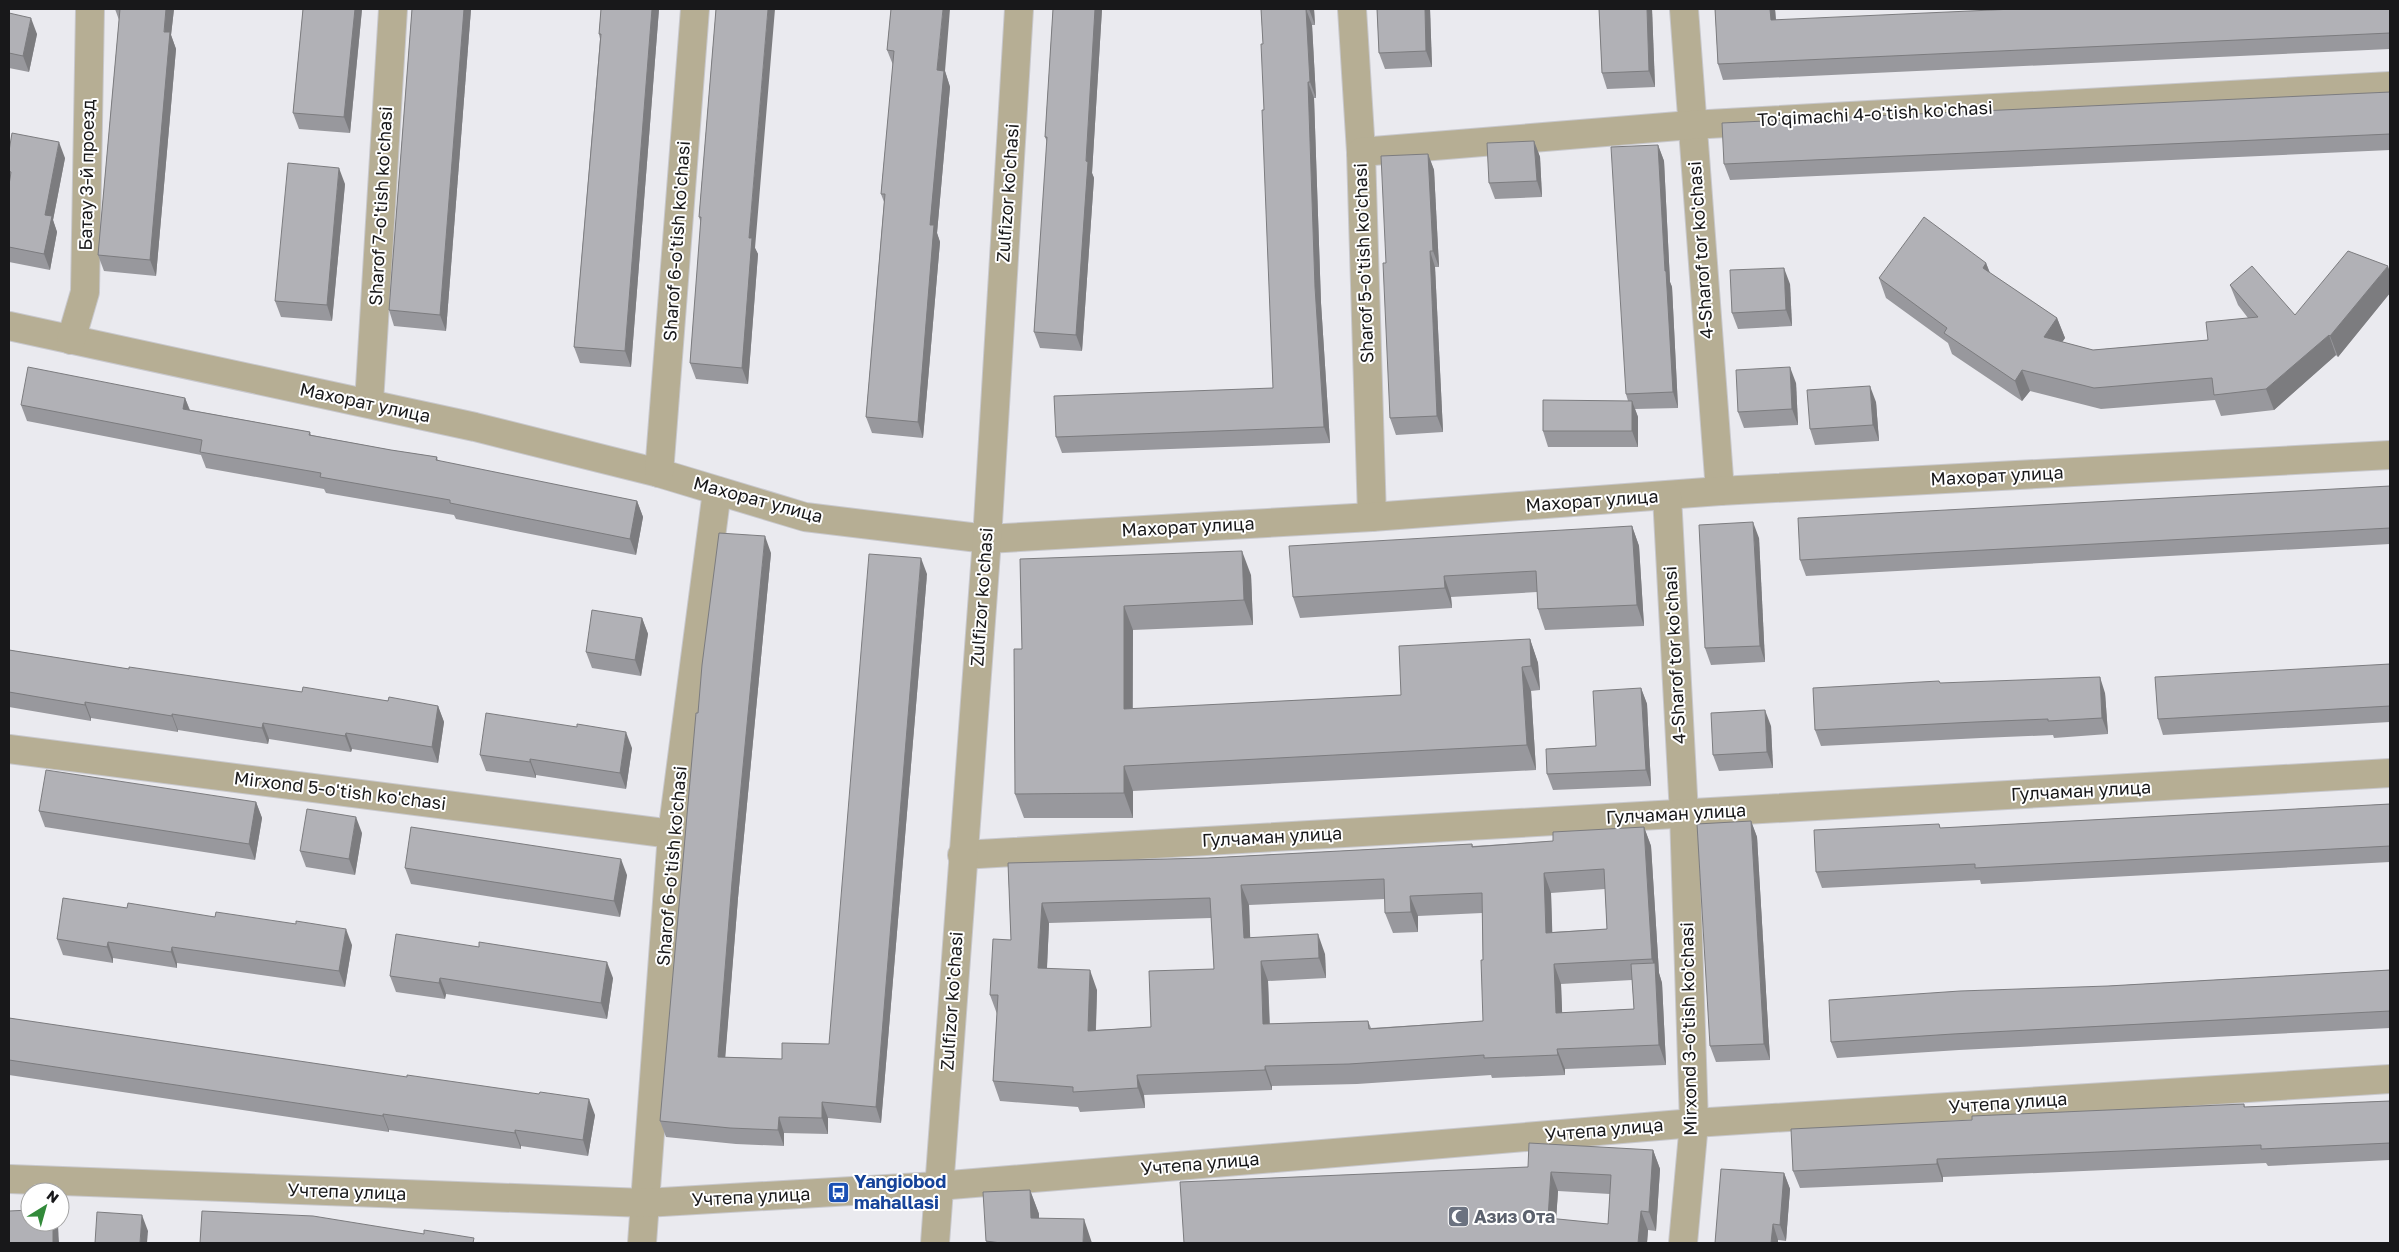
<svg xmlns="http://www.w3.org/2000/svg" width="2399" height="1252" font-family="'Golos Text',sans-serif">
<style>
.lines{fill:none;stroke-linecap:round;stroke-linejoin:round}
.minor-casing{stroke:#c8c8cd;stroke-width:30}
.tertiary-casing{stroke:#c8c8cd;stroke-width:30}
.minor{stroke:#b6ae94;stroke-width:28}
.tertiary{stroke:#b6ae94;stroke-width:28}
.wall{fill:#98989d;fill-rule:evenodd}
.shaded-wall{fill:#7c7c7f}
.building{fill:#b1b1b6;stroke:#7c7c7f;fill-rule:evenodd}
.labels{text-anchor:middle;stroke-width:4;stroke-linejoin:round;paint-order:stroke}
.street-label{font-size:18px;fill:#18181a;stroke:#fff}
.transit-label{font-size:18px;font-weight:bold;fill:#164399;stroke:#fff;text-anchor:start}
.worship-label{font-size:18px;font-weight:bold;fill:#5b616d;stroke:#fff;text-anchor:start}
</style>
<rect width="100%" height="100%" fill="#eaeaef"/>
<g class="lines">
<defs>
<g id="minor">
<path d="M1352 9 1361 152 1372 517"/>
<path d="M1684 9 1720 491"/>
<path d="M1361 152 1691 125 2390 86"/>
<path d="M9 326 475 427 659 473 805 517 987 539 1372 517 1720 491 2390 455"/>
<path d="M71 340 85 292 90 9"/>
<path d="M369 403 393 9"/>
<path d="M659 473 695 9"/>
<path d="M1667 496 1684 814 1694 1123 1683 1243"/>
<path d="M9 749 672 834"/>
<path d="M962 855 2390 773"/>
<path d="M642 1243 672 834 717 491"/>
<path d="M935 1243 987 539 1019 9"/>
</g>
<path id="tertiary" d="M9 1179 645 1203 938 1186 1694 1123 2390 1079"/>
</defs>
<!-- minor casing -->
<use href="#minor" class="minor-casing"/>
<!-- tertiary casing -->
<use href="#tertiary" class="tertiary-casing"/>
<!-- minor -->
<use href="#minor" class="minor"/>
<!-- tertiary -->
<use href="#tertiary" class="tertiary"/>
</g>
<!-- wall -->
<g class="wall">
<path d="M115 9H174L171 35 176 49 156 276 104 271 98 255 119 20Z"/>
<path d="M303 9H362L350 133 299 129 293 113Z"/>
<path d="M412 9H471L446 331 394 326 389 310Z"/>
<path d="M601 9H659L631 367 580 363 574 347 600 39 599 34Z"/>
<path d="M716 9 755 248 758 254 748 384 696 379 690 363 701 223 699 217Z"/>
<path d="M891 9 945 71 950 87 937 233 940 242 923 438 872 433 866 417 884 202 881 194 893 65 887 50Z"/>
<path d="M1053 9H1102L1092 173 1094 178 1082 351 1040 348 1034 332 1047 142 1045 137Z"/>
<path d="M1261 9H1314L1315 25H1312L1316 98H1314L1321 303 1330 443 1062 453 1056 437 1273 388 1264 110 1263 44Z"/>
<path d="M1377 9H1430L1432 67 1385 69 1379 53Z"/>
<path d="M1599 9H1652L1655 87 1607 89 1602 73Z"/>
<path d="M1715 9H1775L1776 20 2390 9V49L1723 80 1718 64Z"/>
<path d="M9 13 37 34 29 72 9 68Z"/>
<path d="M2390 92V150L1730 180 1724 164Z"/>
<path d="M1534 141 1540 157 1542 197 1495 199 1489 183Z"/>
<path d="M1658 145 1664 161 1670 282 1672 287 1678 408 1635 409 1638 417V447H1548L1543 431 1628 401 1626 394Z"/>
<path d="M9 151 65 158 53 220 57 232 50 270 9 262Z"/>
<path d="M1428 154 1434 170 1439 267H1435L1443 432 1396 435 1390 418 1386 263Z"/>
<path d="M345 184 332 321 281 317 275 301Z"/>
<path d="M1986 263 1990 273 2057 318 2065 338 2062 342 2093 350 2208 340 2248 318 2238 305 2230 285 2295 315 2390 272V293L2338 357 2336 355 2274 410 2221 416 2215 400 2101 409 2030 391 2022 401 1952 354 1948 343 1886 298 1879 278Z"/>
<path d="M1790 284 1792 326 1738 329 1732 313Z"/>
<path d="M1796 383 1798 425 1744 428 1738 412Z"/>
<path d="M185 398 190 410 310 432 311 435 391 450 437 457 438 461 637 501 643 517 636 555 456 519 454 515 326 493 324 489 206 468 201 455 27 421 21 405Z"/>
<path d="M1876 402 1879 441 1815 445 1810 429Z"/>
<path d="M2390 486V544L1806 576 1800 560Z"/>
<path d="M1632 526 1639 546 1644 626 1545 630 1538 609 1537 592 1451 597 1452 608 1300 618 1293 597Z"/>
<path d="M1759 538 1765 662 1711 665 1705 648Z"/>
<path d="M771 553 738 898 725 1057 782 1059 829 1044 927 574 881 1123 828 1118V1134L784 1133V1146L736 1144 666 1137 660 1121 698 713Z"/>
<path d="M1020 559 1251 575 1253 625 1133 630V709L1401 695 1530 639 1538 663 1540 690 1531 691 1536 770 1133 791V818H1024L1015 794 1022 649Z"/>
<path d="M642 618 648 634 641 676 592 668 586 652Z"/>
<path d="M9 650 129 669 302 692 438 706 444 722 438 763 352 749 351 752 269 739 268 744 178 730V732L91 718V721L9 707Z"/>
<path d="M2390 664V722L2163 735 2158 719Z"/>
<path d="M1940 683 2105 693 2108 734 2054 738 2053 735 1981 738 1821 746 1815 730Z"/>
<path d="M1641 688 1647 704 1651 786 1553 790 1547 774 1596 746Z"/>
<path d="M1771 726 1773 768 1719 771 1713 755Z"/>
<path d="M632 748 626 789 536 775V778L486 771 480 755Z"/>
<path d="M256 802 262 818 255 860 45 827 39 811Z"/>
<path d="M2390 804V862L1981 884 1980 880 1822 888 1816 872 1941 828Z"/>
<path d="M1751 821 1757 837 1770 1060 1716 1062 1710 1046Z"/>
<path d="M1644 827 1651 846 1659 973 1662 983 1666 1065 1565 1069V1075L1492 1078 1491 1075 1357 1084 1272 1086V1090L1144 1095 1145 1108 1080 1112 1078 1107 1000 1101 993 1081 997 1014 990 995 1011 940 1008 863 1208 858 1472 844 1473 846 1553 841ZM1605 889 1607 929 1552 932 1551 893ZM1385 899V913L1393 933 1418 932V916L1482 913 1483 960V1021L1371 1028 1368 1021 1270 1024 1268 981 1326 978 1325 954 1250 938 1249 905ZM1211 918 1214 969 1151 1027 1096 1030 1097 990 1047 968 1049 923ZM1632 980 1634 1009 1562 1013 1561 984Z"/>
<path d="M362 833 355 875 306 867 300 851Z"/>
<path d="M405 868 627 875 620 917 411 884Z"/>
<path d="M57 939 352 945 345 987 177 963V968L113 958V963L63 955Z"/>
<path d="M2390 970V1028L1959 1050 1837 1058 1831 1042 2108 986Z"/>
<path d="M390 976 613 978 607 1019 446 994 445 999 396 992Z"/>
<path d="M9 1018 595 1115 588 1156 521 1146V1149L389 1130V1132L9 1075Z"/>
<path d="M2390 1101V1160L2268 1166 2266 1163 1943 1177V1182L1800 1188 1793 1171 1972 1120 2244 1104 2245 1107Z"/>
<path d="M1653 1150 1660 1169 1656 1231 1648 1230 1647 1243H1184L1528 1167ZM1558 1191 1610 1194 1608 1224 1556 1219Z"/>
<path d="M1784 1173 1790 1189 1786 1241 1778 1240V1243H1715Z"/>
<path d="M1030 1190 1039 1214V1218L1092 1243H987L986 1241Z"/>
</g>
<!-- shaded-wall -->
<g class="shaded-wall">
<path d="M166 9H174L171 35 176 49 156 276 150 260Z"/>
<path d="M355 9H362L350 133 344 117Z"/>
<path d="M464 9H471L446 331 440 315Z"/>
<path d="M652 9H659L631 367 625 351Z"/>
<path d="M768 9H775L755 248 758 254 748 384 742 368 749 238Z"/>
<path d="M943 9H950L945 71 950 87 937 233 940 242 923 438 918 422 937 70Z"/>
<path d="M1095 9H1102L1092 173 1094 178 1082 351 1076 335Z"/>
<path d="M1306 9 1312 25 1316 98 1310 82Z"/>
<path d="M1309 9H1314L1315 25Z"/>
<path d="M1425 9H1430L1432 67 1426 51Z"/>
<path d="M1647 9H1652L1655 87 1649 71Z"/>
<path d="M1770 9H1775L1777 36 1771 20Z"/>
<path d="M31 18 37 34 29 72 23 56Z"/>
<path d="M1308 82 1314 98 1321 303 1330 443 1324 427 1315 287Z"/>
<path d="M1534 141 1540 157 1542 197 1537 181Z"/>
<path d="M59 142 65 158 53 220 57 232 50 270 44 254 45 215Z"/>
<path d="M1658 145 1664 161 1670 282 1672 287 1678 408 1673 392 1665 271Z"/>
<path d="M1428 154 1434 170 1439 267 1433 251Z"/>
<path d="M339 168 345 184 332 321 327 305Z"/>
<path d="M1430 251 1435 267 1443 432 1437 416Z"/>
<path d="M1986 263 1994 284 1983 268Z"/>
<path d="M2388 266 2390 272V293L2338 357 2330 336Z"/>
<path d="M1784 268 1790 284 1792 326 1786 310Z"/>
<path d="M2057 318 2065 338 2051 358 2044 337Z"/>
<path d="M2329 335 2336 355 2274 410 2266 389Z"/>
<path d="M1790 367 1796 383 1798 425 1792 409Z"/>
<path d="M2022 370 2030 391 2022 401 2015 381Z"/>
<path d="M1870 386 1876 402 1879 441 1873 425Z"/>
<path d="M185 398 191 414 183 409Z"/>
<path d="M1632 401 1638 417V447L1632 431Z"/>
<path d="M637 501 643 517 636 555 630 539Z"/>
<path d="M1753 522 1759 538 1765 662 1760 646Z"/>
<path d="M1632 526 1639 546 1644 626 1637 605Z"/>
<path d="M765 536 771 553 738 898 724 1073 718 1057 732 882Z"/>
<path d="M1242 551 1251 575 1253 625 1244 600Z"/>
<path d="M921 558 927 574 881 1123 876 1107Z"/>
<path d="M1444 576 1451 597 1452 608 1445 588Z"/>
<path d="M1124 606 1133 630 1132 734 1124 709Z"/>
<path d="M642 618 648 634 641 676 635 660Z"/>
<path d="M1530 639 1538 663 1540 690 1531 666Z"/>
<path d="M1522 667 1531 691 1536 770 1527 745Z"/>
<path d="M2100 677 2105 693 2108 734 2102 718Z"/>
<path d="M1641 688 1647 704 1651 786 1646 770Z"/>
<path d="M85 702 91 718V721L85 705Z"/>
<path d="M438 706 444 722 438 763 432 747Z"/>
<path d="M1765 710 1771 726 1773 768 1767 752Z"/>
<path d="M172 714 178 730V732L172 716Z"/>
<path d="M263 723 269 739 268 744 262 728Z"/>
<path d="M626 732 632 748 626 789 620 773Z"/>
<path d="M346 733 352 749 351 752 345 736Z"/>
<path d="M530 759 536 775V778L530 762Z"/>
<path d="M1124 766 1133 791V818L1124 793Z"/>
<path d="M256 802 262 818 255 860 249 844Z"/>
<path d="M356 817 362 833 355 875 349 859Z"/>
<path d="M1751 821 1757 837 1770 1060 1764 1044Z"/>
<path d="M1644 827 1651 846 1659 973 1662 983 1666 1065 1659 1045 1655 969 1652 959Z"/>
<path d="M621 859 627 875 620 917 614 901Z"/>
<path d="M1544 873 1551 893 1553 953 1546 933Z"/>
<path d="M1241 885 1249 905 1251 958 1244 938Z"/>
<path d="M1410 896 1418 916V932L1411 912Z"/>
<path d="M1042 903 1049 923 1046 987 1038 968Z"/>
<path d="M346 929 352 945 345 987 339 971Z"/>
<path d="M1318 934 1325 954 1326 978 1319 958Z"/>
<path d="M108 942 113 958V963L107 947Z"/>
<path d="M172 947 177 963V968L171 952Z"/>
<path d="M1261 961 1268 981 1270 1044 1263 1024Z"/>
<path d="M607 962 613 978 607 1019 601 1003Z"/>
<path d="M1554 964 1561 984 1563 1033 1556 1013Z"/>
<path d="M1090 970 1097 990 1095 1051 1088 1031Z"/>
<path d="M440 978 446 994 445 999 439 983Z"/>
<path d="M1557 1049 1565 1069V1075L1558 1055Z"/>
<path d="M1265 1066 1272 1086V1090L1265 1070Z"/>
<path d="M1137 1075 1144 1095 1145 1108 1138 1088Z"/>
<path d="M589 1099 595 1115 588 1156 583 1140Z"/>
<path d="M822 1102 828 1118V1134L822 1118Z"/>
<path d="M383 1114 389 1130V1132L383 1116Z"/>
<path d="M779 1117 784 1133V1146L778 1130Z"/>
<path d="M515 1130 521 1146V1149L515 1133Z"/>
<path d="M1653 1150 1660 1169 1656 1231 1649 1212Z"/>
<path d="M1937 1159 1943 1177V1182L1937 1164Z"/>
<path d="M1551 1172 1558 1191 1555 1237 1548 1218Z"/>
<path d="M1784 1173 1790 1189 1786 1241 1780 1225Z"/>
<path d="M1030 1190 1039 1214V1241L1031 1218Z"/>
<path d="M1641 1211 1648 1230 1647 1243H1638Z"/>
<path d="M142 1215 148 1231 147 1243H140Z"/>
<path d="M1084 1219 1092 1243H1083Z"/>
<path d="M53 1222H57L58 1226 59 1243H53Z"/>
<path d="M1773 1224 1778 1240V1243H1771Z"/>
</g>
<!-- building -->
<g class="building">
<path d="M120 9H166L164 32H170L150 260 98 255Z"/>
<path d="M303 9H355L344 117 293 113Z"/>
<path d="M412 9H464L440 315 389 310Z"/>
<path d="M601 9H652L625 351 574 347 601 34H599Z"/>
<path d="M716 9H768L749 238H752L742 368 690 363 701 217H699Z"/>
<path d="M891 9H943L937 70 944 71 930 225H934L918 422 866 417 885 194H881L894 51 887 50Z"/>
<path d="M1053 9H1095L1086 161 1088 162 1076 335 1034 332 1047 137H1045Z"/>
<path d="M1261 9H1309H1306L1310 82H1308L1315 287 1324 427 1056 437 1054 396 1273 388 1262 110H1264L1261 44H1263Z"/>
<path d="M1377 9H1425L1426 51 1379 53Z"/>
<path d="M1599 9H1647L1649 71 1602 73Z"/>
<path d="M1715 9H1770L1771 20 2014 9H2390V33L1718 64Z"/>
<path d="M9 13 31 18 23 56 9 53Z"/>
<path d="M2390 92V134L1724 164 1722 123Z"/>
<path d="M12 133 59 142 45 215 52 216 44 254 9 247V185L11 172 9 171V151Z"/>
<path d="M1534 141 1537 181 1489 183 1487 143Z"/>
<path d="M1658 145 1665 271H1666L1673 392 1626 394 1611 147Z"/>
<path d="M1428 154 1433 251H1430L1437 416 1390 418 1383 263H1386L1381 156Z"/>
<path d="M288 163 339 168 327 305 275 301Z"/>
<path d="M1924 217 1986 263 1983 268 2057 318 2044 337 2093 350 2208 340 2206 322 2258 317 2230 285 2252 266 2295 315 2348 251 2388 266 2330 336 2329 335 2266 389 2214 395 2212 378 2094 388 2022 370 2015 381 1944 333 1947 328 1879 278Z"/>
<path d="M1784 268 1786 310 1732 313 1730 270Z"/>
<path d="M28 367 185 398 183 409 310 432 309 435 391 450 437 457 436 460 637 501 630 539 450 503V500L320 477 321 473 200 452 202 440 21 405Z"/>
<path d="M1790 367 1792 409 1738 412 1736 370Z"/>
<path d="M1870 386 1873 425 1810 429 1807 390Z"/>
<path d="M1543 400 1632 401V431H1543Z"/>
<path d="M2390 486V528L1800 560 1798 518Z"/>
<path d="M1753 522 1760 646 1705 648 1699 525Z"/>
<path d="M1632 526 1637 605 1538 609 1536 571 1444 576 1445 588 1293 597 1289 546Z"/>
<path d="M719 533 765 536 732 882 718 1057 782 1059V1043L829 1044 869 554 921 558 876 1107 822 1102V1118L779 1117 778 1130 730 1128 660 1121 696 713H698L702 665Z"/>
<path d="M1242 551 1244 600 1124 606V709L1401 695 1399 646 1530 639 1531 666 1522 667 1527 745 1124 766V793L1015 794 1014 649H1022L1020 559Z"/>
<path d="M592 610 642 618 635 660 586 652Z"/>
<path d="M9 650 129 669V667L302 692 303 687 388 701 389 697 438 706 432 747 346 733 345 736 263 723 262 728 172 714V716L85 702V705L9 692Z"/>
<path d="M2390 664V706L2158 719 2155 677Z"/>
<path d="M2100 677 2102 718 2048 721V719L1975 722 1815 730 1813 688 1939 681 1940 683Z"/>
<path d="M1641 688 1646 770 1547 774 1546 749 1596 746 1593 691Z"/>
<path d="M1765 710 1767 752 1713 755 1711 713Z"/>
<path d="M486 713 577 727V724L626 732 620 773 530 759V762L480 755Z"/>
<path d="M46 770 256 802 249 844 39 811Z"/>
<path d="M2390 804V846L1975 868V864L1816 872 1814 830 1939 824 1940 828Z"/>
<path d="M307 809 356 817 349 859 300 851Z"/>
<path d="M1751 821 1764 1044 1710 1046 1697 824Z"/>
<path d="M411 827 621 859 614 901 405 868Z"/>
<path d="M1644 827 1652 959 1554 964 1556 1013 1634 1009 1631 964 1655 963 1659 1045 1557 1049 1558 1055 1484 1058V1055L1349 1064 1265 1066V1070L1137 1075 1138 1088 1073 1092V1087L993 1081 998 995H990L993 939 1011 940 1008 863 1208 858 1472 844V847L1553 841V832ZM1604 869 1607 929 1546 933 1544 873ZM1384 879 1385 913 1411 912 1410 896 1482 893 1483 960H1481L1483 1021 1369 1029 1368 1021 1263 1024 1261 961 1319 958 1318 934 1244 938 1241 885ZM1210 898 1214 969 1149 971 1151 1027 1088 1031 1090 970 1038 968 1042 903Z"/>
<path d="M63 898 127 908 128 903 215 917 216 912 296 924V921L346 929 339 971 172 947 171 952 108 942 107 947 57 939Z"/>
<path d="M396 934 479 947V942L607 962 601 1003 440 978 439 983 390 976Z"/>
<path d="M2390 970V1011L1953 1034 1831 1042 1829 1000 1960 991 2108 986Z"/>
<path d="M9 1018 407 1077V1075L539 1094 540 1092 589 1099 583 1140 515 1130V1133L383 1114V1116L9 1060Z"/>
<path d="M2390 1101V1143L2261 1149V1145L1937 1159V1164L1793 1171 1791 1129 1972 1120V1116L2244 1104V1107Z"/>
<path d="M1529 1143 1653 1150 1649 1212 1641 1211 1638 1243H1184L1180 1182 1528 1167ZM1551 1172 1611 1175 1608 1224 1548 1218Z"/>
<path d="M1721 1169 1784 1173 1780 1225 1773 1224 1771 1243H1715Z"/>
<path d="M1030 1190 1031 1218 1084 1219 1083 1243H1001L986 1241 983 1192Z"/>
<path d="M30 1210V1222H53V1243H9V1211Z"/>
<path d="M202 1211 313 1216 424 1234V1230L474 1238 473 1243H200Z"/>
<path d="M97 1212 142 1215 140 1243H95Z"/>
</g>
<!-- icons -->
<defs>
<symbol id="bus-square" viewBox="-11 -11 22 22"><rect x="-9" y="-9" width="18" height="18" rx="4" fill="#1a4fb4" stroke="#fff"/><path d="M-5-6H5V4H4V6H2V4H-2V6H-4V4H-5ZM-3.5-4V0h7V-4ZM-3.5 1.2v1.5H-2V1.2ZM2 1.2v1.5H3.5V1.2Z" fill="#fff"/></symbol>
<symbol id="mosque-square" viewBox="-11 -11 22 22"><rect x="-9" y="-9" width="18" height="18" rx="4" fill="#6b7280" stroke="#fff"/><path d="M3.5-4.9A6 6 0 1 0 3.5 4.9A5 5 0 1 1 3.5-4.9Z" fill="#fff"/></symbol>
</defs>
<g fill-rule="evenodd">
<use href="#bus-square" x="826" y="1180" width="25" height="25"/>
<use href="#mosque-square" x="1446" y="1204" width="25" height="25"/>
</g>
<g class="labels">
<!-- street labels -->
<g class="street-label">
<text transform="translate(1875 114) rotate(-3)" y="6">To'qimachi 4-o'tish ko'chasi</text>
<text transform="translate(87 175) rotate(-89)" y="6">Батау 3-й проезд</text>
<text transform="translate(1008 193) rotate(-86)" y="6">Zulfizor ko'chasi</text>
<text transform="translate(381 206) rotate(-87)" y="6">Sharof 7-o'tish ko'chasi</text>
<text transform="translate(677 241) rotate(-86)" y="6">Sharof 6-o'tish ko'chasi</text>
<text transform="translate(1701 250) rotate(-94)" y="6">4-Sharof tor ko'chasi</text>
<text transform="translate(1364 263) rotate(-92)" y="6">Sharof 5-o'tish ko'chasi</text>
<text transform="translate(365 403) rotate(12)" y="6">Махорат улица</text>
<text transform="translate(1997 476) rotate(-3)" y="6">Махорат улица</text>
<text transform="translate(758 500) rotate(15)" y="6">Махорат улица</text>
<text transform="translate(1592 501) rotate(-4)" y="6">Махорат улица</text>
<text transform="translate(1188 527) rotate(-3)" y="6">Махорат улица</text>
<text transform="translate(982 597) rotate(-86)" y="6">Zulfizor ko'chasi</text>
<text transform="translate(1675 655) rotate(-93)" y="6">4-Sharof tor ko'chasi</text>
<text transform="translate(340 791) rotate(7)" y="6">Mirxond 5-o'tish ko'chasi</text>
<text transform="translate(2081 791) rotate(-3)" y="6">Гулчаман улица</text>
<text transform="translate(1676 814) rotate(-3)" y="6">Гулчаман улица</text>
<text transform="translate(1272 837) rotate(-3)" y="6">Гулчаман улица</text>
<text transform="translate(672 866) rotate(-85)" y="6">Sharof 6-o'tish ko'chasi</text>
<text transform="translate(952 1001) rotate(-86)" y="6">Zulfizor ko'chasi</text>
<text transform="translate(1689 1029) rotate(-91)" y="6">Mirxond 3-o'tish ko'chasi</text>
<text transform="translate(2008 1103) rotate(-4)" y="6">Учтепа улица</text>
<text transform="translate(1604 1130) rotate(-5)" y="6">Учтепа улица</text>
<text transform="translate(1200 1164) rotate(-5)" y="6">Учтепа улица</text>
<text transform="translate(347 1192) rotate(2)" y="6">Учтепа улица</text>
<text transform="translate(751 1197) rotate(-3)" y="6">Учтепа улица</text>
</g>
<!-- transit labels -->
<g class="transit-label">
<text x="854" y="1188">Yangiobod<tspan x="854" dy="21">mahallasi</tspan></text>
</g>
<!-- worship labels -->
<g class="worship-label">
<text x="1474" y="1223">Азиз Ота</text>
</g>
</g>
<!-- border -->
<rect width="2399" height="1252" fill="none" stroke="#18181a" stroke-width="20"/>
<!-- north arrow -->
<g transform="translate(45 1207) rotate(37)"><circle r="24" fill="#ffffff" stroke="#a3a3a3"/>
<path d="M0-4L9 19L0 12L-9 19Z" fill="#328a3a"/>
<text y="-8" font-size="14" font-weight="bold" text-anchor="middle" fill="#18181a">N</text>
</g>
</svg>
